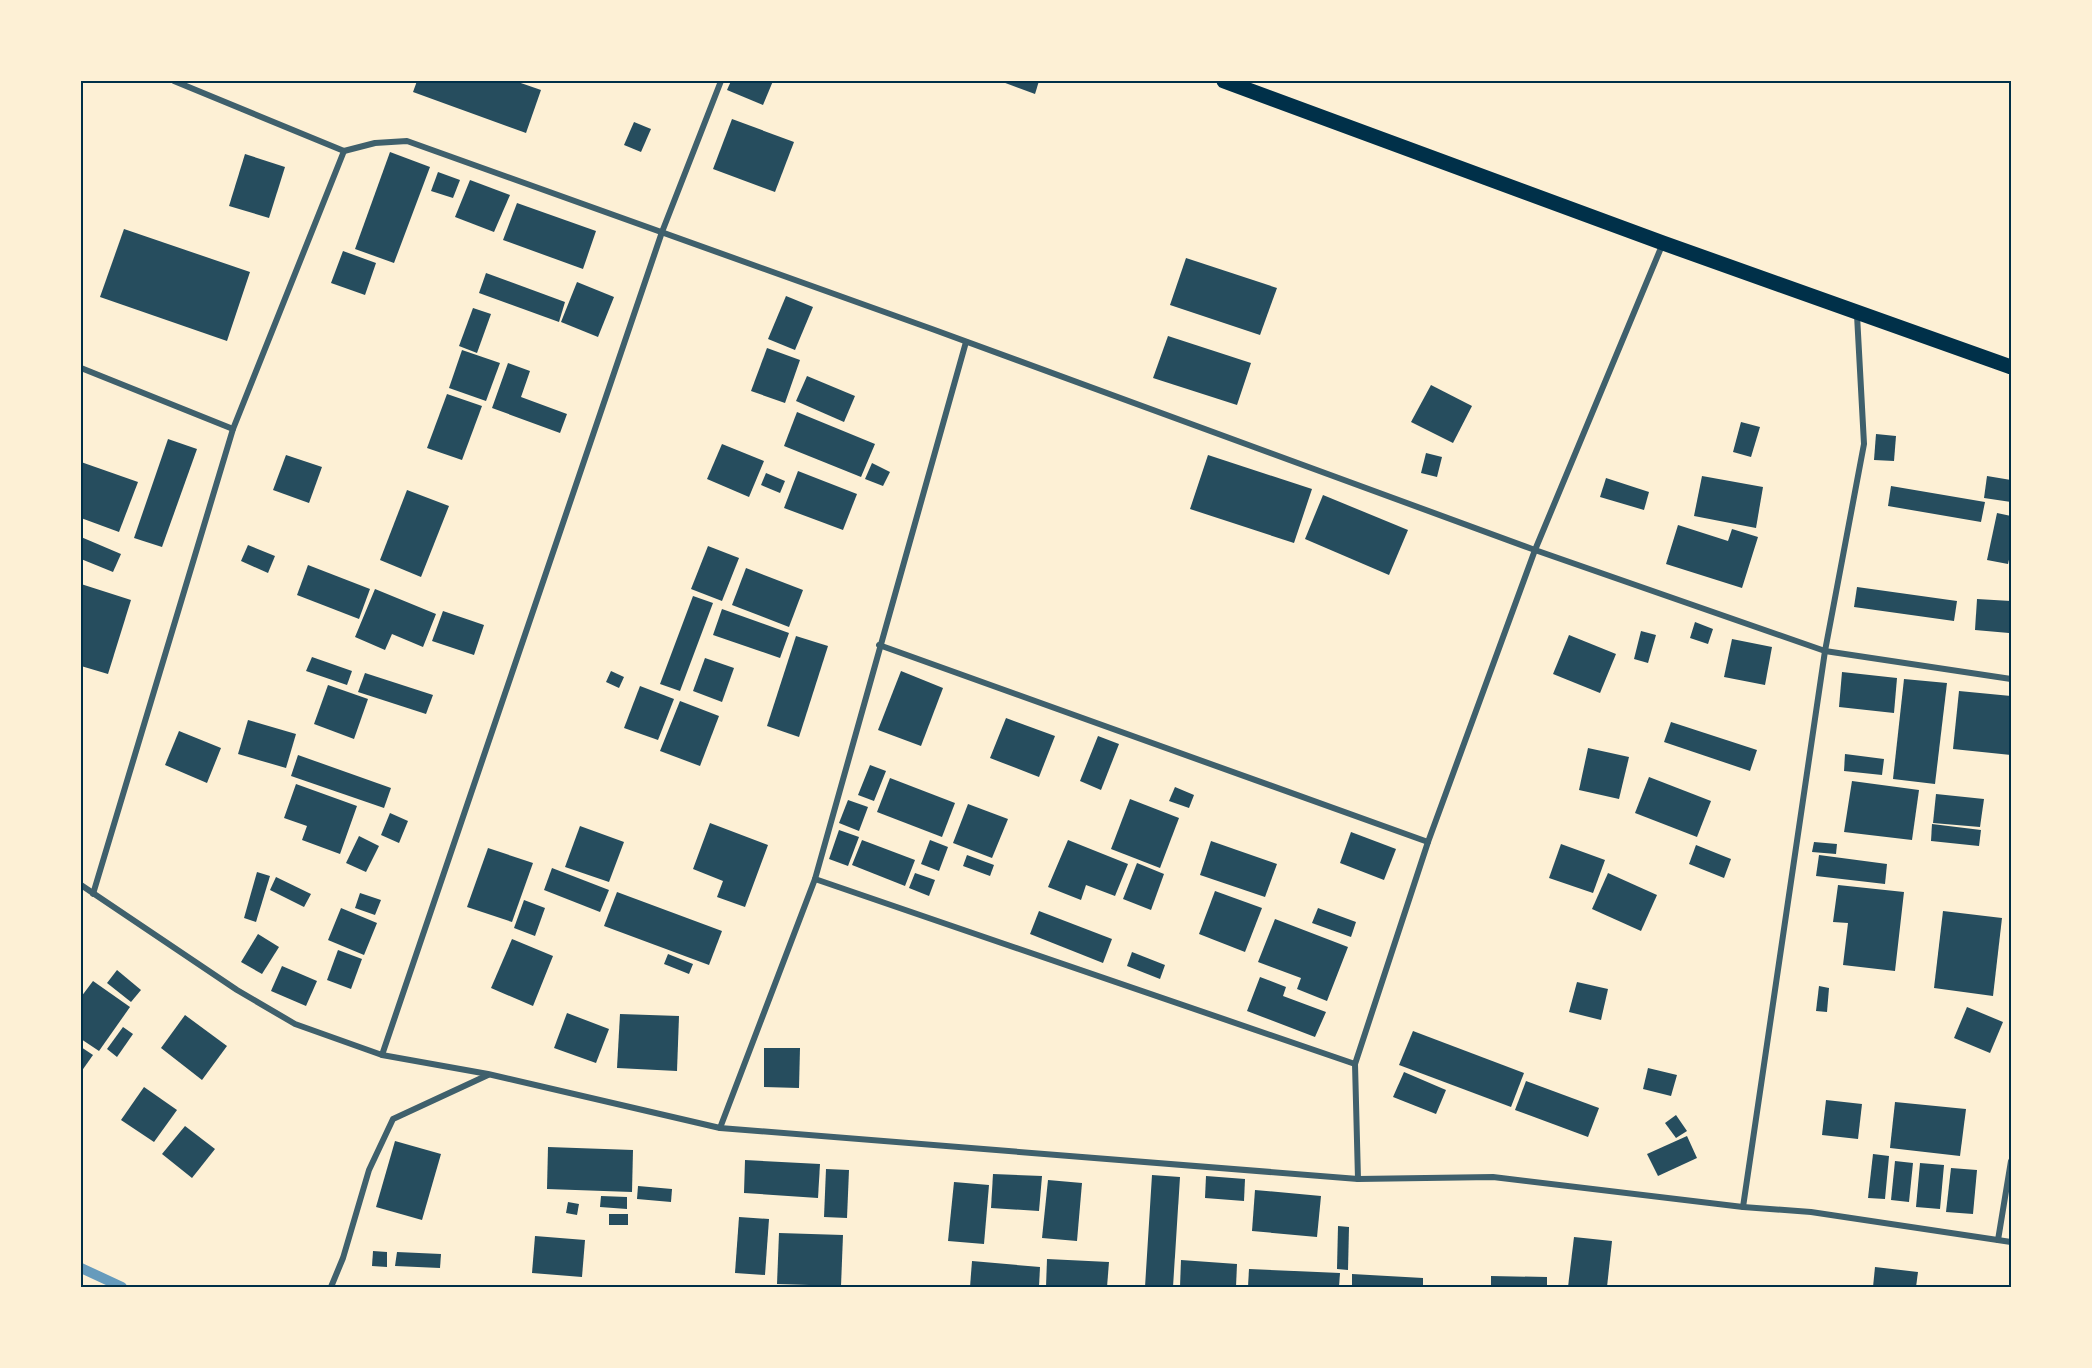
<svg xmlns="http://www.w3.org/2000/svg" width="2092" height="1368" font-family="'Source Serif 4',serif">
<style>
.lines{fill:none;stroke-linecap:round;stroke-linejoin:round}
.stream{stroke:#669bbc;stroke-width:10}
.building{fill:#264d5e}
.minor{stroke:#3f606c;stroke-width:6}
.primary{stroke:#003049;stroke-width:15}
.neatline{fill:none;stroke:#003049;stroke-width:2}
</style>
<rect width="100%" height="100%" fill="#fdf0d5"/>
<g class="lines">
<!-- stream -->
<path class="stream" d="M81 1268 122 1287"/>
</g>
<!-- building -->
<g class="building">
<path d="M417 81H515L541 90 526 133 413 92Z"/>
<path d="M731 81H773L763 105 727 90Z"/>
<path d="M1000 81H1039L1035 94Z"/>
<path d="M732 119 794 142 775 192 713 169Z"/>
<path d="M634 122 651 129 641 152 624 145Z"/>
<path d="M390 152 430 167 394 263 355 249Z"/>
<path d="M245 154 285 167 269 218 229 206Z"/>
<path d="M438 172 460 180 453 198 431 191Z"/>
<path d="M470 180 510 195 494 232 455 217Z"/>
<path d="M517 203 596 231 583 269 503 240Z"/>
<path d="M124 229 250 272 227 341 100 297Z"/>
<path d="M343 251 376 263 365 295 331 283Z"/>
<path d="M1186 258 1277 288 1260 335 1170 305Z"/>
<path d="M486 273 565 302 559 322 479 293Z"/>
<path d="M577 282 614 297 598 337 561 322Z"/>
<path d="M786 296 813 307 795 350 768 339Z"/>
<path d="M473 308 491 314 477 353 459 346Z"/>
<path d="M1168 336 1251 363 1237 405 1153 378Z"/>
<path d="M767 348 800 360 785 403 751 391Z"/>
<path d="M462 350 500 363 486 401 449 388Z"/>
<path d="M508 363 530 371 521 397 567 414 560 433 492 408Z"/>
<path d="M807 376 855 396 844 422 796 401Z"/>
<path d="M1431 385 1472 406 1453 443 1411 422Z"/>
<path d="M447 394 482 406 462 460 427 448Z"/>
<path d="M797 412 875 444 861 477 784 446Z"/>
<path d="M1741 422 1760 427 1751 457 1733 452Z"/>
<path d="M1876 434 1896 436 1894 461 1874 460Z"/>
<path d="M168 439 197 449 162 547 134 538Z"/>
<path d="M722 444 764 461 749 497 707 479Z"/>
<path d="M1426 453 1442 457 1437 477 1421 473Z"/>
<path d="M286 455 322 467 309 503 273 490Z"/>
<path d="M1208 455 1312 489 1294 543 1190 509Z"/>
<path d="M81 462 138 482 119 532 81 518Z"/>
<path d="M872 463 890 472 883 486 865 479Z"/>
<path d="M798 471 857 494 843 530 784 508Z"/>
<path d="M766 473 785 481 780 493 761 485Z"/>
<path d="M1702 476 1763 487 1756 528 1694 516Z"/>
<path d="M1987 476 2011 480V502L1984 498Z"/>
<path d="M1606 478 1649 492 1644 510 1600 497Z"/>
<path d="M1891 486 1985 502 1981 522 1888 506Z"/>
<path d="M407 490 449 506 421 577 380 560Z"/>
<path d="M1323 495 1408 530 1389 575 1305 539Z"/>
<path d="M1997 513 2011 516V551L2008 564 1987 560Z"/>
<path d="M1678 525 1728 541 1732 529 1758 537 1742 588 1666 564Z"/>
<path d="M81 537 121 554 113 572 81 559Z"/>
<path d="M248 545 275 556 268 573 241 561Z"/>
<path d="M708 546 739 558 722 601 691 589Z"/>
<path d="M308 565 370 589 359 619 297 595Z"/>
<path d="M746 568 803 590 789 627 732 605Z"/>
<path d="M81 584 131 600 108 674 81 666Z"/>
<path d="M1857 587 1957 601 1954 621 1854 607Z"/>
<path d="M375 589 436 614 423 647 392 634 385 650 355 637Z"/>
<path d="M693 596 713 603 680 691 660 684Z"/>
<path d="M1977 599 2011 601 2009 633 1975 630Z"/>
<path d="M722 609 789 633 780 658 713 635Z"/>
<path d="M443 611 484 625 474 655 432 641Z"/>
<path d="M1695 622 1713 629 1708 644 1690 638Z"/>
<path d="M1641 631 1656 635 1648 663 1634 659Z"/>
<path d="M1569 635 1616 654 1600 693 1553 674Z"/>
<path d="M796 636 828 646 799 737 767 726Z"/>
<path d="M1732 639 1772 647 1765 685 1724 677Z"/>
<path d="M312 657 352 671 347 685 306 671Z"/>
<path d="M705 658 734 668 722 702 693 691Z"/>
<path d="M611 671 624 677 619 688 606 682Z"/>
<path d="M901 671 943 688 921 746 878 730Z"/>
<path d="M1842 672 1897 678 1894 713 1839 707Z"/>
<path d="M365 673 433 695 426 714 358 692Z"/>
<path d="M1904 679 1947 683 1935 784 1893 779Z"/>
<path d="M328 685 368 699 354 739 314 724Z"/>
<path d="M640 686 674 699 658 740 624 728Z"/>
<path d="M1959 691 2011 696V755L1953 749Z"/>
<path d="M680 701 719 716 700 766 660 751Z"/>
<path d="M1006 718 1055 736 1039 777 990 758Z"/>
<path d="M248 720 296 734 286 768 238 754Z"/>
<path d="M1671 722 1757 750 1750 771 1664 742Z"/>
<path d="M179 731 221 748 207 783 165 765Z"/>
<path d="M1098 736 1119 744 1101 790 1080 781Z"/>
<path d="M1588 748 1629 757 1619 799 1579 790Z"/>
<path d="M1845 754 1884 759 1882 775 1844 771Z"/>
<path d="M298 755 391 788 384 808 291 776Z"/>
<path d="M870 765 886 771 874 801 858 795Z"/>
<path d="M1649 777 1711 801 1697 837 1635 813Z"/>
<path d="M890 778 955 803 942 837 877 812Z"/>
<path d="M1852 781 1919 790 1912 840 1844 832Z"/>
<path d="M296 784 357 806 340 854 302 840 307 826 284 818Z"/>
<path d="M1175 787 1194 795 1189 808 1169 801Z"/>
<path d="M1936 794 1984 799 1980 827 1933 823Z"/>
<path d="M1130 799 1179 818 1160 868 1111 849Z"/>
<path d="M848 800 868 807 859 831 839 823Z"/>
<path d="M968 804 1008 819 992 858 953 843Z"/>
<path d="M390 813 408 821 399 843 381 835Z"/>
<path d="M710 823 768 845 745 907 717 897 723 881 693 869Z"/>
<path d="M1932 824 1981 830 1979 846 1931 841Z"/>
<path d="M580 826 624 842 609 882 565 867Z"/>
<path d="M839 830 859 837 848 866 829 859Z"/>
<path d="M1351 832 1396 849 1384 880 1340 863Z"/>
<path d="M359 836 379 846 366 872 346 863Z"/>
<path d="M862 840 915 860 905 886 852 865Z"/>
<path d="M930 840 948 847 939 871 921 864Z"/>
<path d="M1068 840 1128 864 1115 896 1086 885 1081 900 1048 887Z"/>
<path d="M1211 841 1277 864 1265 897 1200 875Z"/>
<path d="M1814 842 1837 844 1836 854 1812 852Z"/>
<path d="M1561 844 1605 860 1593 893 1549 878Z"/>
<path d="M1696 845 1731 859 1724 878 1689 864Z"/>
<path d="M488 848 533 863 512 922 467 907Z"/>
<path d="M967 855 994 865 990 876 963 866Z"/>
<path d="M1819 855 1887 864 1885 884 1816 876Z"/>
<path d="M1137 863 1164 874 1151 910 1123 899Z"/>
<path d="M552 868 609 890 600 912 544 890Z"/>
<path d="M257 872 270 876 256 922 244 918Z"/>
<path d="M915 873 935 880 929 896 909 888Z"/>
<path d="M1608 873 1657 895 1641 931 1592 909Z"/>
<path d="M276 877 311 894 304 907 270 890Z"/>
<path d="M1838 885 1904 892 1895 971 1843 965 1848 923 1833 922Z"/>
<path d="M1215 891 1262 908 1245 952 1199 934Z"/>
<path d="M617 892 722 931 709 965 604 926Z"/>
<path d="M360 893 381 900 375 915 355 908Z"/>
<path d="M524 900 545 908 535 936 514 928Z"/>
<path d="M341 908 377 923 364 955 328 940Z"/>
<path d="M1318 908 1356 922 1351 937 1312 923Z"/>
<path d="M1039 911 1112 939 1103 963 1030 934Z"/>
<path d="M1943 911 2002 918 1993 996 1934 988Z"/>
<path d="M1275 919 1348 947 1327 1001 1297 989 1301 978 1258 962Z"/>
<path d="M258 934 279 947 262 974 241 962Z"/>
<path d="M512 939 553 956 533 1006 491 988Z"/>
<path d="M338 950 362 959 351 989 327 980Z"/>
<path d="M1132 952 1165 965 1160 979 1127 966Z"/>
<path d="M668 954 693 964 689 974 664 964Z"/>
<path d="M282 966 317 981 306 1006 271 991Z"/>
<path d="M117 970 141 990 131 1002 107 983Z"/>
<path d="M1260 977 1286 987 1283 996 1326 1012 1315 1037 1247 1011Z"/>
<path d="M93 981 130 1007 99 1051 81 1039V997Z"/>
<path d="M1577 982 1608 989 1601 1020 1569 1012Z"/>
<path d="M1819 986 1829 988 1827 1012 1816 1011Z"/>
<path d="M1967 1007 2003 1022 1990 1053 1954 1038Z"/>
<path d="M567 1013 609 1029 596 1063 554 1048Z"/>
<path d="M620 1014 679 1016 677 1071 617 1068Z"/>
<path d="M185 1015 227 1046 202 1080 161 1048Z"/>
<path d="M123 1027 133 1034 117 1057 107 1049Z"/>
<path d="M1413 1031 1524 1073 1511 1107 1399 1065Z"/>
<path d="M81 1047 93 1055 81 1072Z"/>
<path d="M764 1048H800L799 1088 764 1087Z"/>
<path d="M1648 1068 1677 1075 1671 1096 1643 1089Z"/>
<path d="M1404 1072 1446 1090 1436 1114 1393 1097Z"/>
<path d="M1526 1081 1599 1108 1588 1137 1515 1110Z"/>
<path d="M144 1087 177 1110 154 1142 121 1120Z"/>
<path d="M1826 1100 1862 1104 1858 1139 1822 1135Z"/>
<path d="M1895 1102 1966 1109 1960 1156 1890 1148Z"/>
<path d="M1676 1115 1687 1131 1676 1138 1665 1123Z"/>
<path d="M185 1126 215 1149 192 1178 162 1154Z"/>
<path d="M1687 1136 1697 1158 1658 1176 1647 1154Z"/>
<path d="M395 1141 441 1154 422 1220 376 1207Z"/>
<path d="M548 1147 633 1150 632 1192 547 1189Z"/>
<path d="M1873 1154 1889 1156 1885 1199 1868 1198Z"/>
<path d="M745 1160 820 1164 818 1198 744 1193Z"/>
<path d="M1895 1161 1913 1163 1909 1202 1891 1200Z"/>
<path d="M1920 1163 1944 1165 1940 1209 1916 1207Z"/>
<path d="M1951 1168 1977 1170 1973 1214 1946 1212Z"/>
<path d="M826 1169 849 1170 847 1218 824 1217Z"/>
<path d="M993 1174 1042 1176 1039 1211 991 1208Z"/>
<path d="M1152 1175 1180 1177 1173 1287H1145Z"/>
<path d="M1206 1176 1245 1179 1244 1201 1205 1198Z"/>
<path d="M1048 1180 1082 1183 1077 1241 1042 1238Z"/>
<path d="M954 1182 989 1185 984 1244 948 1241Z"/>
<path d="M638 1186 672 1189 671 1202 637 1199Z"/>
<path d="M1255 1190 1321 1196 1317 1237 1252 1231Z"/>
<path d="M601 1196 627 1197V1209L600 1207Z"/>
<path d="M568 1202 579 1204 577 1215 566 1213Z"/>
<rect x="609" y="1214" width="19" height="11"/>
<path d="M739 1217 769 1219 765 1275 735 1273Z"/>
<path d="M1338 1226 1349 1227 1348 1270 1337 1269Z"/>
<path d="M779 1233 843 1235 841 1286 777 1284Z"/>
<path d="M535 1236 585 1240 582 1277 532 1273Z"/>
<path d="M1574 1237 1612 1241 1607 1287H1568Z"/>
<path d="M373 1251 387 1252V1267L372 1266Z"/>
<path d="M397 1252 441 1254 440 1268 395 1266Z"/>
<path d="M1047 1259 1109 1262 1107 1287H1046Z"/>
<path d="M1181 1260 1237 1264 1236 1287H1180Z"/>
<path d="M972 1261 1040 1267 1039 1287H970Z"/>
<path d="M1875 1267 1918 1272 1916 1287H1873Z"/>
<path d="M1249 1269 1340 1273 1339 1287H1248Z"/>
<path d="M1352 1274 1423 1278V1287H1352Z"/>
<path d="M1491 1276 1547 1277V1287H1491Z"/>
</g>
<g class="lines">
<!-- minor -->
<g class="minor">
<path d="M174 81 344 151 375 143 407 141 932 329 1535 550 1825 651 2011 679"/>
<path d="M81 368 233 429"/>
<path d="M879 645 1428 842"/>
<path d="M815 879 1355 1064"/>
<path d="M81 885 237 990 295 1024 382 1055 488 1074 720 1128 1358 1179 1493 1177 1743 1207 1811 1212 2011 1242"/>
<path d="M93 894 233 429 344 151"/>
<path d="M382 1055 662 232 721 81"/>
<path d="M720 1128 815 879 966 342"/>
<path d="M1358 1179 1355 1064 1428 842 1535 550 1663 243"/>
<path d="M1743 1207 1825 651 1864 444 1857 315"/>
<path d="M1998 1240 2011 1161"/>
<path d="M331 1287 343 1258 369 1170 393 1119 488 1075"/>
</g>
<!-- primary -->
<path class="primary" d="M1224 81 1663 243 2011 367"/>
</g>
<!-- border -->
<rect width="2092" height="1368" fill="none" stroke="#fdf0d5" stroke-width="165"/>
<rect x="82" y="82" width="1928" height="1204" class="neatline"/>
</svg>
